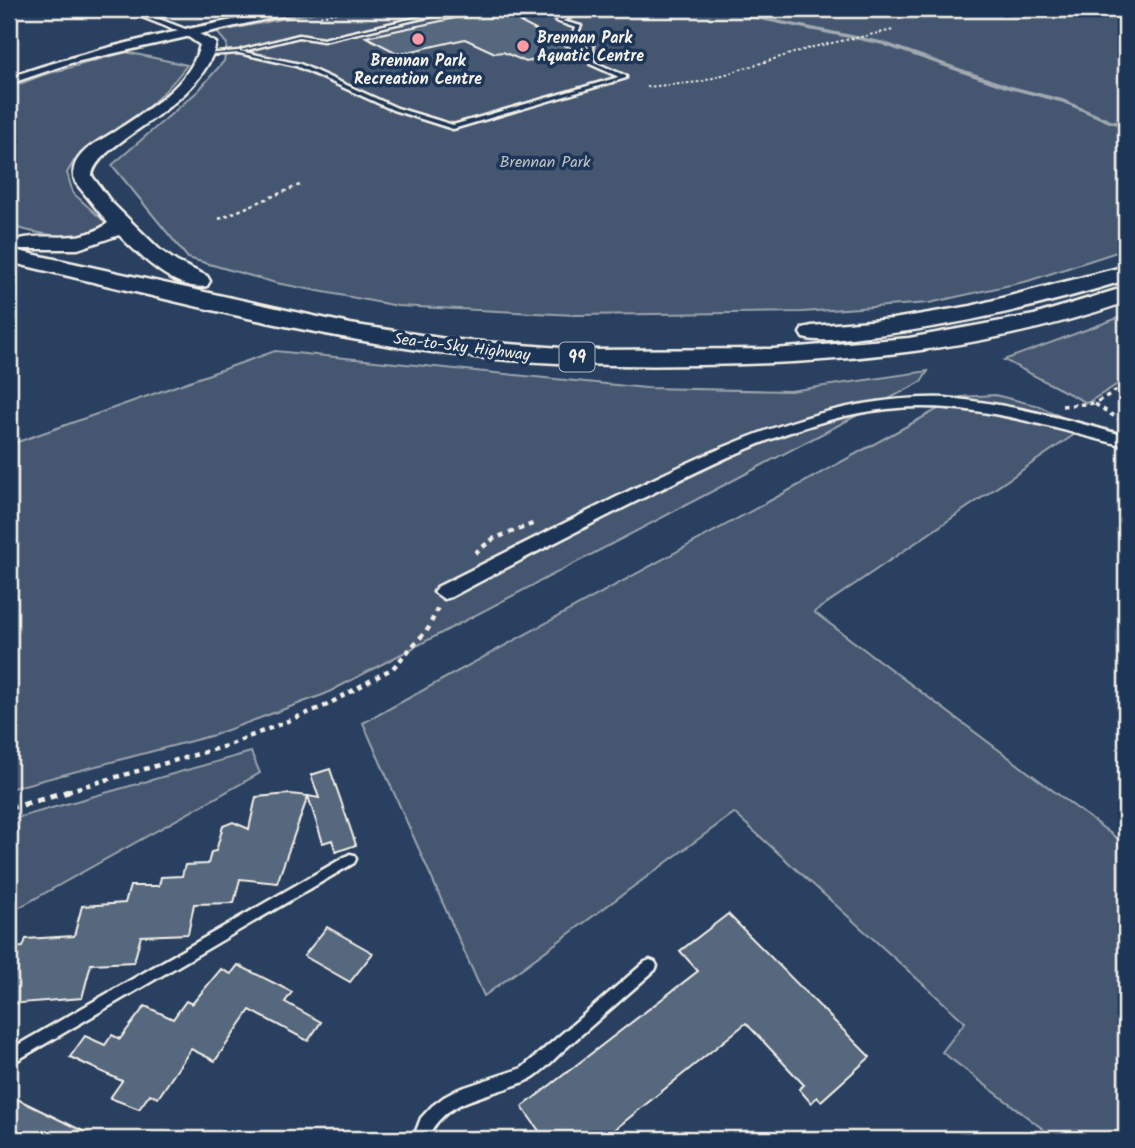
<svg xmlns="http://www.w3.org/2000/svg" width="1135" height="1148" font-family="Kalam,sans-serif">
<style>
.built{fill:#374c69}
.green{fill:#445771;stroke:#9ca4ac;stroke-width:2}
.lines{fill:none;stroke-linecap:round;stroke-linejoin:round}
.stream{stroke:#a1a8b0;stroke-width:3.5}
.building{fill:#56677d;stroke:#f4f1e8;stroke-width:2}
.service-casing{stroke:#f4f1e8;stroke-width:5}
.minor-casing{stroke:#f4f1e8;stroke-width:5}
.tertiary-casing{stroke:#f4f1e8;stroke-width:5}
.trunk-casing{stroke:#f4f1e8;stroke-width:5}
.path-far4{stroke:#f4f1e8;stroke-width:2;stroke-dasharray:2.5 2.5;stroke-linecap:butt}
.path-far3{stroke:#f4f1e8;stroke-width:2.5;stroke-dasharray:3.5 3.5;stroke-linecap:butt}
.path-far2{stroke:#f4f1e8;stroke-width:3.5;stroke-dasharray:4.5 4.5;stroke-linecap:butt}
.path-far1{stroke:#f4f1e8;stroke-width:4.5;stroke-dasharray:5 5;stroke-linecap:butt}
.path{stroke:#f4f1e8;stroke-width:6;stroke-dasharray:7 7;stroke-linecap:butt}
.service{fill:#1d3557;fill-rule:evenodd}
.minor{fill:#1d3557;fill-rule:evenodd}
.tertiary{fill:#1d3557;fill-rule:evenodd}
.trunk{fill:#1d3557;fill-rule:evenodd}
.poi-dot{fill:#ff9aa2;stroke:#1d3557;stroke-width:2.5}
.labels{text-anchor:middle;stroke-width:7;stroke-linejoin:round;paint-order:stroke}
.far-poi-label{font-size:16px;font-weight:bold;fill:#f4f1e8;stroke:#1d3557;text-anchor:start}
.far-park-label{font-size:16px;fill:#bfc3c4;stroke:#1d3557}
.far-street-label{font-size:16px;fill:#f4f1e8;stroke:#1d3557}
.shield{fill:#1d3557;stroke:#b4b9bc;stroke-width:2}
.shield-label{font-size:18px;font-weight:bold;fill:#f4f1e8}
</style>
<rect width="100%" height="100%" fill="#2a4060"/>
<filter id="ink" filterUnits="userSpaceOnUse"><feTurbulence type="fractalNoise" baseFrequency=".0143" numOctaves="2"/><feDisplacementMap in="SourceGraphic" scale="14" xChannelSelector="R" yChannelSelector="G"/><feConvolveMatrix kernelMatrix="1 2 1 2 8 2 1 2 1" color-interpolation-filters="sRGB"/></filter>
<g filter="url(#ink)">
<!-- built -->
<path class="built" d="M140 9H278L195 21H179Z"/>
<!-- green -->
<g class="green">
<path d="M332 9H1126V249L1028 281 929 303 802 312 575 315 398 306 276 283 188 258 112 165 198 91 224 61 227 44 217 32Z"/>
<path d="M126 52 187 65C154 109 118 131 74 161L67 173 73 193 106 223C78 247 41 233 9 226V88L43 75Z"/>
<path d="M1126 315V379L1087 403 1004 360Z"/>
<path d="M275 351 646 388 790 391 928 371 921 382 325 694 214 735 9 789V445Z"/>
<path d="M995 395 1039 406 1084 428 814 612 1126 845V1139H1056L942 1052 965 1022 734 813 484 996 363 723 960 397Z"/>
<path d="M251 752 260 773 9 913V820Z"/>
</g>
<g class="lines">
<!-- stream -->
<path class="stream" d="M730 9 744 15 882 43 1008 87 1063 101 1111 122 1126 124"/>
</g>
<!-- building -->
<g class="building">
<path d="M498 9H542L543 17 520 22 574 50 526 62 503 52 495 53 465 39 399 54 366 37Z"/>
<path d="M330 769 356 845 336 852 332 840 323 843 308 796 319 798 311 775Z"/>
<path d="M290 794 308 796 277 883 240 879 234 903 194 904 188 934 141 936 134 962 91 964 82 998 9 1004 15 971 9 972V948L23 947 26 939 74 936 82 906 125 903 130 886H159L161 877 182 876 185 865 208 864 211 852 216 851 223 826 233 822 249 829 256 797Z"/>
<path d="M728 914 870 1057 821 1101 817 1097 811 1103 799 1089 804 1085 746 1023 603 1139H545L522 1107 698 971 680 951Z"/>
<path d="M327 927 373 953 350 982 304 956Z"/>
<path d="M238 965 292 992 285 1002 321 1022 308 1041 250 1010 215 1061 191 1049 158 1098 150 1094 139 1109 110 1098 122 1081 70 1057 85 1036 105 1045 112 1035 120 1039 145 1006 173 1019 186 1001 192 1004 221 969 231 974Z"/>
<path d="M9 1095 99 1139H31L9 1128Z"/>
</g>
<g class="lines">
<defs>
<g id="service">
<path d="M455 9H462L323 41 299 37 243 51 241 50 299 35 323 39Z"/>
<path d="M562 9H567L578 14 562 21 581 26 577 34 593 46 594 62 626 76V78L453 129 393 110 296 66 239 53 208 55 206 54 239 51 300 64 397 108 453 125 619 77 590 64 589 47 572 34 576 28 556 21 572 14Z"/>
<path d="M350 854 354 855 356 859 354 863 9 1065V1050Z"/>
<path d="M650 960 655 962 657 966 655 970C625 996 596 1022 566 1048 555 1058 543 1072 530 1079 492 1098 446 1095 427 1139H413L421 1118 432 1106 444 1097 459 1089 522 1068 645 962Z"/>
</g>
<g id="minor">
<path d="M122 9H133L193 32 185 34Z"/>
<path d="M945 398C1007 403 1066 419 1126 436V446C1057 430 991 406 919 407 823 408 733 454 649 495 582 528 517 562 451 597L444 599 434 592 437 587C503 554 570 520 637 487 735 440 834 395 945 398Z"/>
</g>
<path id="tertiary" d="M291 9H311L71 63 9 84V77C101 46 195 26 291 9Z"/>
<g id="trunk">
<path d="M188 28 216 43C201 110 95 141 92 176L111 202 160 250 177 262 207 276 210 281 207 286C177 293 138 254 119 235L78 249H20L17 244 20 239C50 232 81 245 108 223L76 183C71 172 74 163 82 154 90 145 104 138 114 132 147 110 190 86 200 45L181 32Z"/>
<path d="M9 249 350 324 446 339 586 350 774 349 909 338 1034 315 1126 287V302C988 350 845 363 700 365 599 367 498 363 399 347 267 326 138 292 9 262Z"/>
<path d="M1126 266V280C1042 306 956 326 868 336 848 338 823 343 803 338L800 333 803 328 812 326 893 319 971 306Z"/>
</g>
</defs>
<!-- service casing -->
<use href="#service" class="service-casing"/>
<!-- minor casing -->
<use href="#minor" class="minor-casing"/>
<!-- tertiary casing -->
<use href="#tertiary" class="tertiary-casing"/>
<!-- trunk casing -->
<use href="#trunk" class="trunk-casing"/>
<!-- path-far4 -->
<g class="path-far4">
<path d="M827 15 858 9"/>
<path d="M320 16 357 9"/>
<path d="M614 16 756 9"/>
<path d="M647 87 700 82 813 47 893 30"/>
</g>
<!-- path-far3 -->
<path class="path-far3" d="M219 219 302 184"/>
<!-- path-far2 -->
<g class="path-far2">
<path d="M1095 404 1123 422"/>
<path d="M1062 406 1095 403 1126 385"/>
</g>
<!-- path-far1 -->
<g class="path-far1">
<path d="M475 553 493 539 535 523"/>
<path d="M67 791 226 746 325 706 393 668 428 629 439 605"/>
</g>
<!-- path -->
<path class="path" d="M9 808 74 790"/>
<!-- service -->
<use href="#service" class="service"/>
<!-- minor -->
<use href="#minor" class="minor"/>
<!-- tertiary -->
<use href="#tertiary" class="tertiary"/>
<!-- trunk -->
<use href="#trunk" class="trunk"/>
</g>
</g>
<!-- markers -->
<g class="poi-dot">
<circle cx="418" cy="39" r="7"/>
<circle cx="523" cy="46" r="7"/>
</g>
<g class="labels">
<!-- far-poi labels -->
<g class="far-poi-label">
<text x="537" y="43">Brennan Park<tspan x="537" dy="18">Aquatic Centre</tspan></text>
<text x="418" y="66" text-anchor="middle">Brennan Park<tspan x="418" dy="18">Recreation Centre</tspan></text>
</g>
<!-- far-park labels -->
<g class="far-park-label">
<text x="545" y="167">Brennan Park</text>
</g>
<!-- far-street labels -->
<g class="far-street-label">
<text transform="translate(462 346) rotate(7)" y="6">Sea-to-Sky Highway</text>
</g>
<!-- shield labels -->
<rect class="shield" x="559.5" y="342.5" width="35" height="29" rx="5"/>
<g class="shield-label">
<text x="577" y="363">99</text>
</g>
</g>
<!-- margin -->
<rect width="1135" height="1148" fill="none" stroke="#1d3557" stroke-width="35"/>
<rect x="18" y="18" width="1100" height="1113" fill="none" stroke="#f4f1e8" stroke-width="2.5" filter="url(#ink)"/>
</svg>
